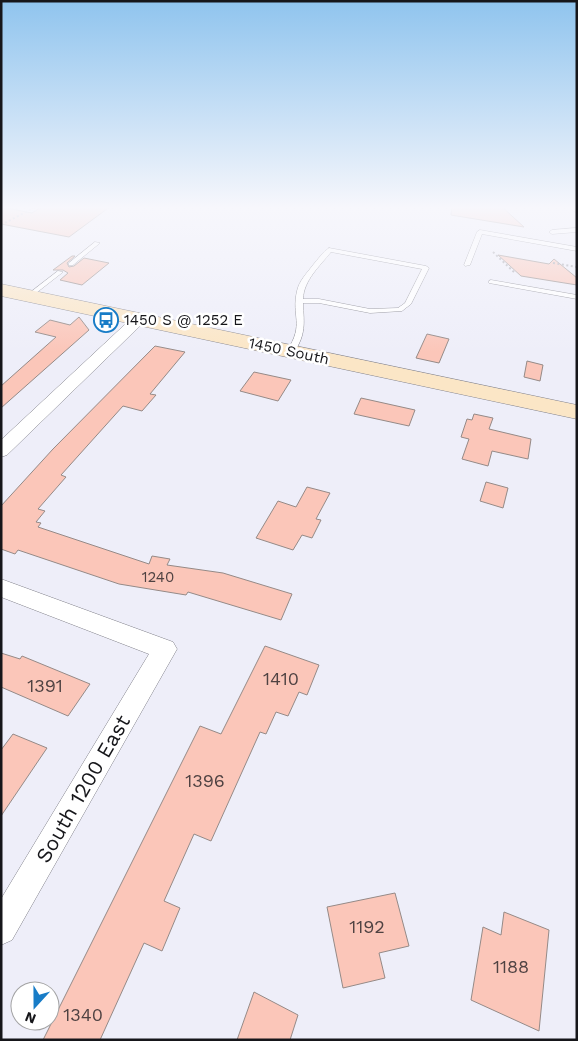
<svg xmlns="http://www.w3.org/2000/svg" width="578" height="1041" font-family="'Work Sans',sans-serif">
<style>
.building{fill:#fbc6b9;stroke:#958a87}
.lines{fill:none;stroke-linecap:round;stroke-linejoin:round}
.lane-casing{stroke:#81818a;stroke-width:1}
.street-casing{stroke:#81818a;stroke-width:1}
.secondary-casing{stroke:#81818a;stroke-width:1}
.path{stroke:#a2a2aa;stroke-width:2;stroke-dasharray:2 2.5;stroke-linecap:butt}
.lane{fill:#fff;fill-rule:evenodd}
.street{fill:#fff;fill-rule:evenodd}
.secondary{fill:#fbe6c6;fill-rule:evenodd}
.labels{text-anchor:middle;stroke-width:5;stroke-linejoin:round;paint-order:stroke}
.far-poi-label{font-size:15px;fill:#16161a;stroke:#fff;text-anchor:start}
.far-street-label{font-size:15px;fill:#16161a;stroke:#fff}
.number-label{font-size:15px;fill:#4f4242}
.near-number-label{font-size:18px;fill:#4f4242}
.near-street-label{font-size:21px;fill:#16161a;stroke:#fff}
</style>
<rect width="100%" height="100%" fill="#eeeef9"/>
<!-- building -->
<g class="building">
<path d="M43 206H111L69 237 1 224V207L32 213Z"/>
<path d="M452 206H501L524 227 451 215Z"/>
<path d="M498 255 549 264 554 259 577 278V285L521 276Z"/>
<path d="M72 256H75L67 263 69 267 74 266 84 258 109 263 82 285 60 280 68 273 63 270H53Z"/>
<path d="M79 317 89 330 1 408V386L56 337 35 332 50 320 70 325Z"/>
<path d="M427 334 449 339 439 363 416 358Z"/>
<path d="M155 346 185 352 150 394 156 395 142 411 123 406 61 475 66 477 38 509 45 511 36 522 41 523 38 527 149 564 152 556 170 559 167 565 223 573 292 594 281 620 188 592 186 595 119 584 18 550 15 554 1 549V506L53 449Z"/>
<path d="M527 361 543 365 540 381 524 377Z"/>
<path d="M254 372 291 380 278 401 240 391Z"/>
<path d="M361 398 415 410 409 426 354 414Z"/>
<path d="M474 414 493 418 489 429 531 439 528 459 492 451 488 466 462 459 469 439 461 437 467 419 472 420Z"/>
<path d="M486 482 508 488 503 508 480 501Z"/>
<path d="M307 487 330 493 316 519 321 520 312 538 302 535 293 550 256 538 278 501 296 507Z"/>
<path d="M265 646 319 665 307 695 299 692 288 716 276 712 266 734 260 732 211 841 194 834 164 901 180 908 162 951 144 943 100 1040H43L200 726 221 734Z"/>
<path d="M1 653 20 659 22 656 90 684 68 716 1 687Z"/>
<path d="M13 734 47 748 1 816V750Z"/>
<path d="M395 893 409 946 379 953 385 978 343 988 327 907Z"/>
<path d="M504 912 549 930 539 1031 471 1000 483 927 501 935Z"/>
<path d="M254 992 298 1015 290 1040H237Z"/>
</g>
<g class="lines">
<defs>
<g id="lane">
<path d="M567 206H574L577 208V213Z"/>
<path d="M577 228V232L552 234 549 232 552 230Z"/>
<path d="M480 230 577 247V251L482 234 470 265 465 266 464 265 477 232Z"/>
<path d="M95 242 100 243 73 265H69V263Z"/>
<path d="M329 248 426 266 429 268 411 304 402 311 370 313 319 303H303C304 325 306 333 294 353H288L287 351C305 323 291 317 297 291 299 281 307 273 313 265 318 259 323 252 329 248ZM331 252 422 269 405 303 398 308 370 309 319 299H303C304 280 319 267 331 252Z"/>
<path d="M58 271 63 272 31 297H27V295Z"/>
<path d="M491 280 577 295V299L489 283V281Z"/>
</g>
<g id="street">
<path d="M139 315 146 319 144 322 7 455 1 457V440L134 316Z"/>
<path d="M1 579 173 642 177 649 12 940 1 945V899L149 654 1 597Z"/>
</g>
<path id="secondary" d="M1 284 577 405V419L1 296Z"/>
</defs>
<!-- lane casing -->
<use href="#lane" class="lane-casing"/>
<!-- street casing -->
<use href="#street" class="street-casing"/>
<!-- secondary casing -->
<use href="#secondary" class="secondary-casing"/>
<!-- path -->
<g class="path">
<path d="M1 225 37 206"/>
<path d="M493 252 515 273"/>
<path d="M553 263 577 267"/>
</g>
<!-- lane -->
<use href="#lane" class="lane"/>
<!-- street -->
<use href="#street" class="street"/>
<!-- secondary -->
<use href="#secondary" class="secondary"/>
</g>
<!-- sky -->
<linearGradient id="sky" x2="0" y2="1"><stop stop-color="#8fc4ee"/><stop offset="0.59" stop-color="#f7f7fc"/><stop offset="1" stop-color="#f7f7fc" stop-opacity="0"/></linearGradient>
<rect width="578" height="352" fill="url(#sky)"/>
<!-- icons -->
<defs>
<symbol id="bus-ring" viewBox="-11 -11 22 22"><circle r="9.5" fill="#fff" stroke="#187cc7" stroke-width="1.5"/><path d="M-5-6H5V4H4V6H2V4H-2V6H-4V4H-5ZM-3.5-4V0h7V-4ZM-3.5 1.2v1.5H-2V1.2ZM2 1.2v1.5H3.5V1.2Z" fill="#187cc7"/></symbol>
</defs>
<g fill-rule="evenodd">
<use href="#bus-ring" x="92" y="306" width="28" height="28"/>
</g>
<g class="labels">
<!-- far-poi labels -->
<g class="far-poi-label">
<text x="124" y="325">1450 S @ 1252 E</text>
</g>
<!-- far-street labels -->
<g class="far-street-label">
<text transform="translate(289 351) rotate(12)" y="5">1450 South</text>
</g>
<!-- number labels -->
<g class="number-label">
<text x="158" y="582">1240</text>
</g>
<!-- near-number labels -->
<g class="near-number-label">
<text x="281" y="685">1410</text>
<text x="45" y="692">1391</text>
<text x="205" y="787">1396</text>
<text x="367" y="933">1192</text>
<text x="511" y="973">1188</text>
<text x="83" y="1021">1340</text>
</g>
<!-- near-street labels -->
<g class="near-street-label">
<text transform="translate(83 789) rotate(-60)" y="7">South 1200 East</text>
</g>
</g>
<!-- border -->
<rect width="578" height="1041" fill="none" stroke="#16161a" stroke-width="5"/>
<!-- north arrow -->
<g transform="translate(35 1006) rotate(201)"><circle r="24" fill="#ffffff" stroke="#a2a2a3"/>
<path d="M0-4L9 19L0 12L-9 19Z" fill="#187cc7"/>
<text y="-8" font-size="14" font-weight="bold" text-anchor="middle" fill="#16161a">N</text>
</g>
</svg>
